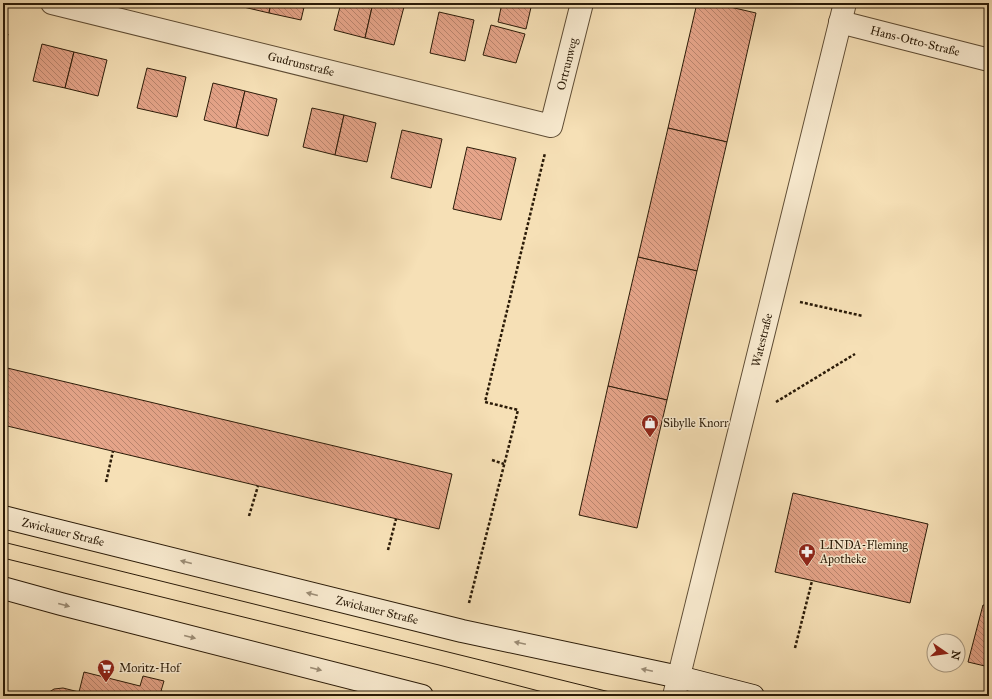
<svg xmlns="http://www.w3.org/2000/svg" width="992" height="699" font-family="'IM FELL Great Primer',serif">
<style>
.building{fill:url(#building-back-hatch);stroke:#2b1b08}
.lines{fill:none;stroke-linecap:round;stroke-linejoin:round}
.street-casing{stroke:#5e4c34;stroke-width:24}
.secondary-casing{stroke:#2b1b08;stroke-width:24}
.path{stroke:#2b1b08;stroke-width:2.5;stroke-dasharray:3 2;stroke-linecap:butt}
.street{stroke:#f9ebd0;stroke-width:22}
.secondary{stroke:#f9ebd0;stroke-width:22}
.tram{stroke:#2b1b08;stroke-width:1}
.oneway{fill:#9c8d76}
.labels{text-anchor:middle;stroke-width:3;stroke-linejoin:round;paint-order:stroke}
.street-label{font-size:12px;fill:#2b1b08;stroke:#f9ebd0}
.poi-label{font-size:12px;fill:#2b1b08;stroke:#f9ebd0;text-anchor:start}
</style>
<defs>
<pattern id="building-back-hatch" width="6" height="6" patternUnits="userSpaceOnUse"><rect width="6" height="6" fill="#e5a489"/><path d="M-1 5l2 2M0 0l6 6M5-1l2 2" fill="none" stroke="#ba856e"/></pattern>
</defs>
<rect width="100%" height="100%" fill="#f6e0b6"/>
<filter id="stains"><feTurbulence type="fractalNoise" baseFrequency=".005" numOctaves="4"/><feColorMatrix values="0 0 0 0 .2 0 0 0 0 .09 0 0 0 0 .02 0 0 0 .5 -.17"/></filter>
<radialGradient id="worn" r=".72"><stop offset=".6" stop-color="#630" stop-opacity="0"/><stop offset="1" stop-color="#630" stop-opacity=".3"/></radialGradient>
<!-- building -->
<g class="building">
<path d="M236 3H271L269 13 235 5Z"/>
<path d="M271 3H305L301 20 269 13Z"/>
<path d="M341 3H373L365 38 334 30Z"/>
<path d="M373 3H405L394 45 365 38Z"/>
<path d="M502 3H532L526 29 498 22Z"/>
<path d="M697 3H713L756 13 727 142 668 128Z"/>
<path d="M439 12 474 20 465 61 430 53Z"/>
<path d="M491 25 525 34 516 63 483 55Z"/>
<path d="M3 33 8 34 3 53Z"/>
<path d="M42 44 74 52 65 88 33 81Z"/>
<path d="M74 52 107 60 98 96 65 88Z"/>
<path d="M147 68 186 77 177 117 137 108Z"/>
<path d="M213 83 245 91 236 128 204 120Z"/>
<path d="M245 91 277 99 268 136 236 128Z"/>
<path d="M312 108 344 115 335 155 303 147Z"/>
<path d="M344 115 376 123 367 162 335 155Z"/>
<path d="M668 128 727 142 697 271 638 257Z"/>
<path d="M402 130 442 139 431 188 391 178Z"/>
<path d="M467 147 516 158 501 220 453 209Z"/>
<path d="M638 257 697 271 667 400 608 386Z"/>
<path d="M3 367 452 474 439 529 3 425Z"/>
<path d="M608 386 667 400 637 528 579 515Z"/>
<path d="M793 493 928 524 910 603 775 572Z"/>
<path d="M983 605 989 606V667L968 662Z"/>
<path d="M84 672 140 686 143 676 164 681 161 691 183 696H43L54 689 63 688 79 692Z"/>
</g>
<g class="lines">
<defs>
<g id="street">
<path d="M52 3 551 126 582 3"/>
<path d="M840 22 989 60"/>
<path d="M674 696 845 3"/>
</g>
<g id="secondary">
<path d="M3 517 462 631 679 677 753 696"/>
<path d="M3 588 61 604 422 696"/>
</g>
</defs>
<!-- street casing -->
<use href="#street" class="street-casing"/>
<!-- secondary casing -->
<use href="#secondary" class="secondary-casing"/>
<!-- path -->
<g class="path">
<path d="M800 302 863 316"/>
<path d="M776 402 855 354"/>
<path d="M492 460 504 464"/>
<path d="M106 482 113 451"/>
<path d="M249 516 258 486"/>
<path d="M388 550 396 519"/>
<path d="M469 603 518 410 485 402 545 153"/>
<path d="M795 648 812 581"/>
</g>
<!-- street -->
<use href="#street" class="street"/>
<!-- secondary -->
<use href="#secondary" class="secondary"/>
<!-- tram -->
<g class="tram">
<path d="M3 542 626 696"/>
<path d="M3 558 439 665 558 696"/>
</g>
</g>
<!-- one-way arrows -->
<defs><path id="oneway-solid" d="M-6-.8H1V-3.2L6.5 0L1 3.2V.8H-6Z"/></defs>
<g class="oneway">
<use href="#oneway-solid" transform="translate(186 562) rotate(-166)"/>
<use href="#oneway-solid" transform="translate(312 594) rotate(-166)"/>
<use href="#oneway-solid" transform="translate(64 605) rotate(15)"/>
<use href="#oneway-solid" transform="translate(190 637) rotate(14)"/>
<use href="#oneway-solid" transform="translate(520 643) rotate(-168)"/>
<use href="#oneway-solid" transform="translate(316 669) rotate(14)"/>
<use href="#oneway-solid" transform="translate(647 670) rotate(-168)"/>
</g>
<!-- icons -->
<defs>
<symbol id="shop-pin" viewBox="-11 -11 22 30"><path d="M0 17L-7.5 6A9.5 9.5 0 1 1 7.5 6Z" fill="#8f2418" stroke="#f9ebd0"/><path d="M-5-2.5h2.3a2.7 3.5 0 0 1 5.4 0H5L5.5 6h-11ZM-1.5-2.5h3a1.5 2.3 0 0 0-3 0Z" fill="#fff"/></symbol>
<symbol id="pharmacy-pin" viewBox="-11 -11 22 30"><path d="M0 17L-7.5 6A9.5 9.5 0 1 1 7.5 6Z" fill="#8f2418" stroke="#f9ebd0"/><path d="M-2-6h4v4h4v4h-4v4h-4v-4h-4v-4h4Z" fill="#fff"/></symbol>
<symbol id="supermarket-pin" viewBox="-11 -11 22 30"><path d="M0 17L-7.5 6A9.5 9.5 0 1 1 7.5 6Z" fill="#8f2418" stroke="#f9ebd0"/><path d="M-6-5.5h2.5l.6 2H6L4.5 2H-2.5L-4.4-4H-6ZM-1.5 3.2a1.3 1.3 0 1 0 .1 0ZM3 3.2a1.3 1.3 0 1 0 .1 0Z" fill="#fff"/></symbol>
</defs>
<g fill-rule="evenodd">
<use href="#shop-pin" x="640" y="413" width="20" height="27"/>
<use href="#pharmacy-pin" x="797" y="542" width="20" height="27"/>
<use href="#supermarket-pin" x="96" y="658" width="20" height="27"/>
</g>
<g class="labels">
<!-- street labels -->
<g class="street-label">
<text transform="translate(915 41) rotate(14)" y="4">Hans-Otto-Straße</text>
<text transform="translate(301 64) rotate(14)" y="4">Gudrunstraße</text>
<text transform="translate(567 64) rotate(-76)" y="4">Ortrunweg</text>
<text transform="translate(762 340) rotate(-76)" y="4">Watestraße</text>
<text transform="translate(63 532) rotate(14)" y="4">Zwickauer Straße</text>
<text transform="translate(377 610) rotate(14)" y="4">Zwickauer Straße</text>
</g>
<!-- poi labels -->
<g class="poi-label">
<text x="663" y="427">Sibylle Knorr</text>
<text x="820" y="549">LINDA-Fleming<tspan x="820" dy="14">Apotheke</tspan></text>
<text x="119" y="672">Moritz-Hof</text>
</g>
</g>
<!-- margin -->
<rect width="992" height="699" fill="none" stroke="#f6e0b6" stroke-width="16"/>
<rect x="4" y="4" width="984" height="691" fill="none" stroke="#2b1b08" stroke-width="2"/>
<rect x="8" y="8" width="976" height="683" fill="none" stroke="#2b1b08"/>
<!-- north arrow -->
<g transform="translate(946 653) rotate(103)"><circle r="19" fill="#f9ebd0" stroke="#a79880"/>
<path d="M0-3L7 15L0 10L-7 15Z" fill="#8f2418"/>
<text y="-6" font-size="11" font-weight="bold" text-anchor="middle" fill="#2b1b08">N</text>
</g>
<rect width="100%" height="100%" filter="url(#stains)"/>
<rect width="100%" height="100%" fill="url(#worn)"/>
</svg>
